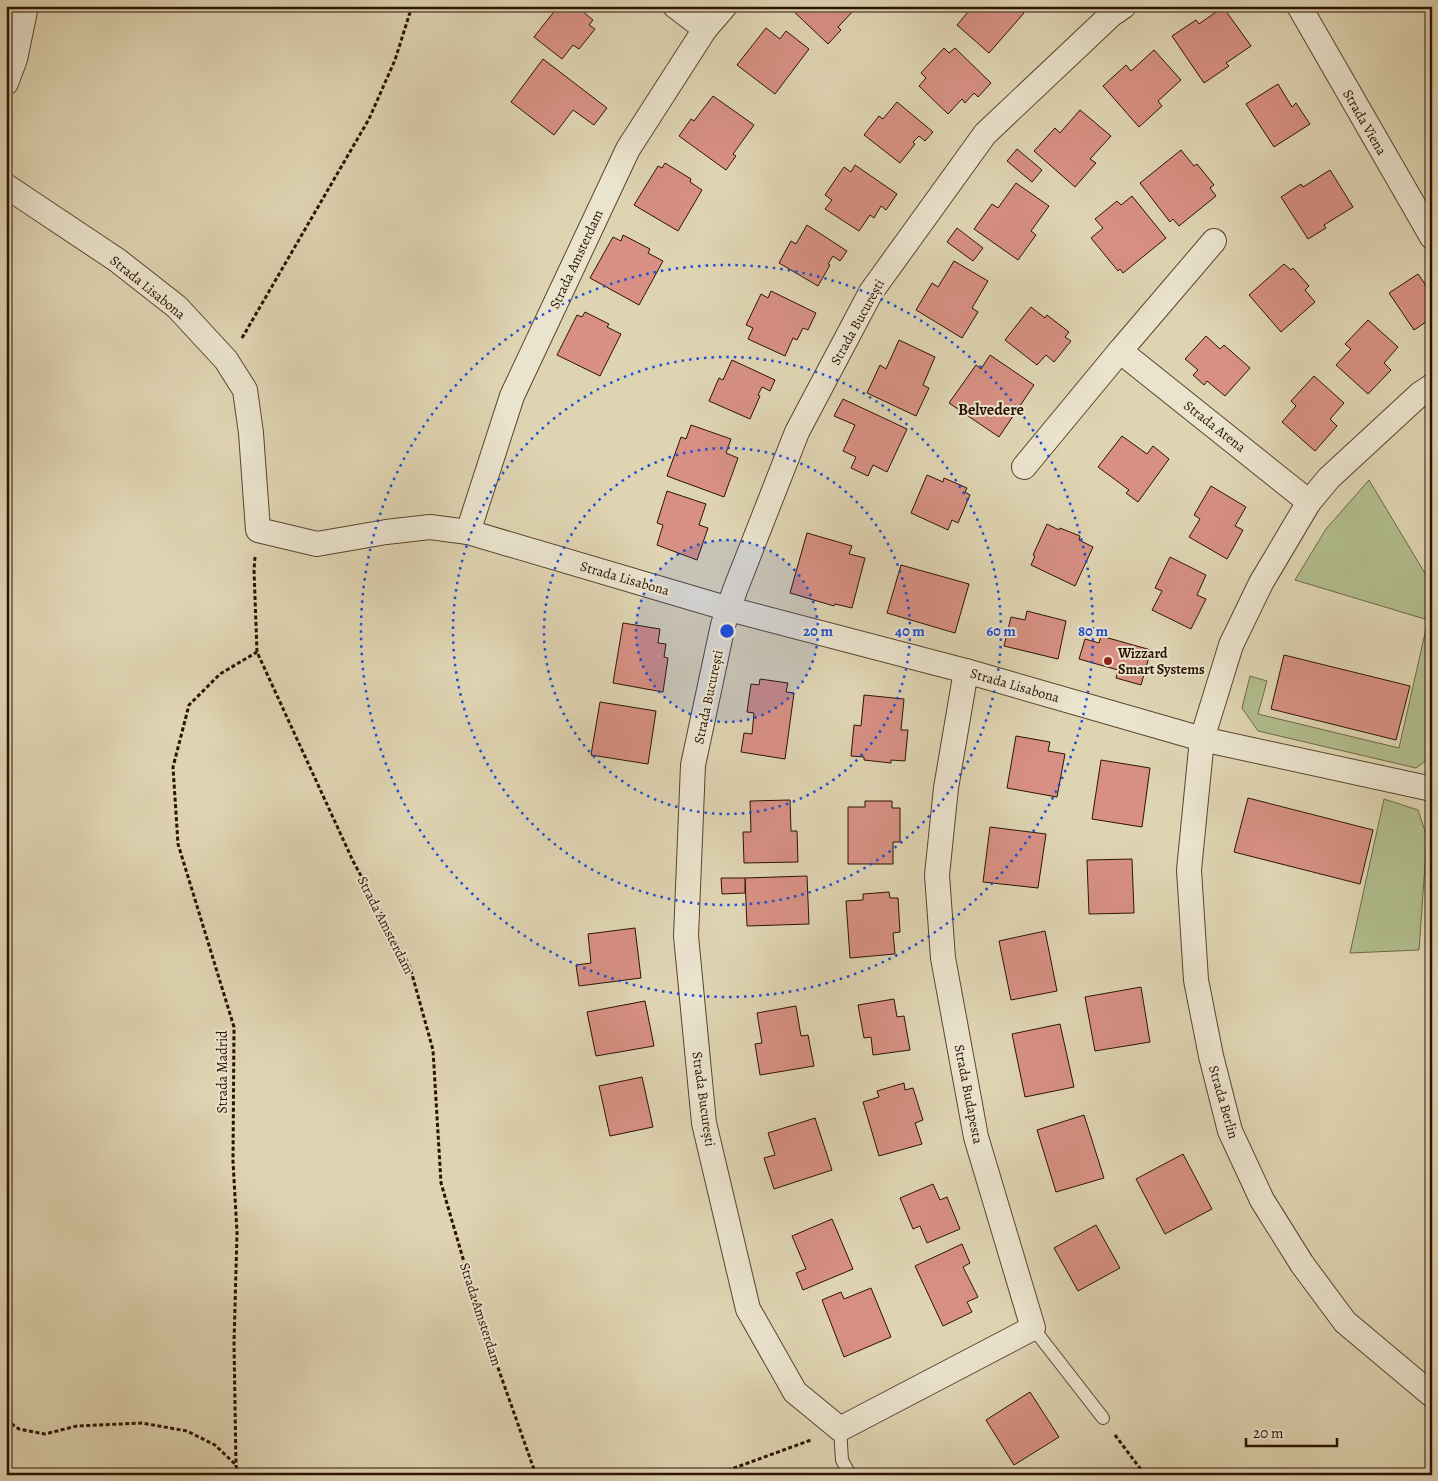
<svg xmlns="http://www.w3.org/2000/svg" width="1438" height="1481" font-family="Alegreya,serif">
<style>
.green{fill:#b1bd8d;stroke:#6e6848}
.building{fill:#d79083;stroke:#2c1302}
.lines{fill:none;stroke-linecap:round;stroke-linejoin:round}
.lane-casing{stroke:#59432e;stroke-width:14}
.street-casing{stroke:#59432e;stroke-width:26}
.path{stroke:#2c1302;stroke-width:3;stroke-dasharray:4 2.5;stroke-linecap:butt}
.lane{stroke:#eae3cd;stroke-width:12}
.street{stroke:#eae3cd;stroke-width:24}
.ring{fill:none;stroke:#1d4ed8;stroke-width:2.5;stroke-dasharray:2.5 5}
.poi-dot{fill:#8f2418;stroke:#eae3cd;stroke-width:2}
.labels{text-anchor:middle;stroke-width:4;stroke-linejoin:round;paint-order:stroke}
.street-label{font-size:14px;fill:#2c1302;stroke:#eae3cd}
.poi-label{font-size:14px;font-weight:bold;fill:#2c1302;stroke:#eae3cd;text-anchor:start}
.quarter-label{font-size:16px;font-weight:bold;fill:#2c1302;stroke:#eae3cd}
.centre{fill:#1d4ed8;stroke:#eae3cd;stroke-width:2.5}
.ring-label{font-size:15px;text-anchor:middle;font-weight:bold;fill:#1d4ed8;stroke:#eae3cd;stroke-width:4;stroke-linejoin:round;paint-order:stroke}
</style>
<rect width="100%" height="100%" fill="#dfd4b2"/>
<filter id="stains"><feTurbulence type="fractalNoise" baseFrequency=".004" numOctaves="4"/><feColorMatrix values="0 0 0 0 .2 0 0 0 0 .09 0 0 0 0 .02 0 0 0 .5 -.17"/></filter>
<radialGradient id="worn" r=".72"><stop offset=".6" stop-color="#630" stop-opacity="0"/><stop offset="1" stop-color="#630" stop-opacity=".3"/></radialGradient>
<!-- green -->
<g class="green">
<path d="M1369 480 1432 585V756L1416 768 1258 731 1242 708 1250 676 1267 681 1258 714 1399 748 1428 620 1295 580 1326 529Z"/>
<path d="M1384 799 1418 810 1427 837 1419 950 1350 953Z"/>
</g>
<!-- building -->
<g class="building">
<path d="M554 6H576L593 20 589 25 595 29 579 49 573 45 562 59 534 37 557 8Z"/>
<path d="M788 6H858L838 27 841 30 828 44Z"/>
<path d="M973 6H1016L1024 13 989 53 957 25Z"/>
<path d="M1223 7 1251 46 1226 63 1229 66 1204 83 1172 36 1196 20 1199 24Z"/>
<path d="M766 28 780 39 786 31 809 49 775 94 737 65Z"/>
<path d="M944 48 949 53 955 48 991 83 978 97 974 93 965 103 962 99 948 114 919 86 926 78 921 73Z"/>
<path d="M1154 50 1181 80 1158 101 1162 106 1139 127 1103 86 1126 65 1131 71Z"/>
<path d="M543 59 607 108 594 125 573 110 554 135 511 102Z"/>
<path d="M1278 84 1292 107 1296 103 1310 124 1274 147 1246 104Z"/>
<path d="M713 96 754 125 733 154 736 156 726 170 679 136 691 119 694 121Z"/>
<path d="M897 102 933 132 925 141 919 136 913 142 915 144 900 163 864 135 879 116 883 119Z"/>
<path d="M1080 110 1111 136 1090 159 1096 163 1075 187 1034 151 1055 128 1060 133Z"/>
<path d="M1017 149 1042 170 1032 182 1007 161Z"/>
<path d="M1181 150 1194 166 1197 164 1214 185 1210 188 1216 196 1179 226 1173 219 1170 222 1140 183Z"/>
<path d="M665 163 691 179 690 182 702 190 678 231 634 205 658 166 662 168Z"/>
<path d="M855 165 897 194 886 210 881 206 874 218 870 215 859 231 825 209 832 200 825 195 844 167 851 172Z"/>
<path d="M1330 170 1353 207 1324 225 1326 228 1308 239 1281 197 1301 184 1303 187Z"/>
<path d="M1016 183 1049 206 1031 231 1036 235 1018 260 974 229 992 204 998 208Z"/>
<path d="M1132 196 1166 238 1123 273 1120 269 1118 271 1091 238 1103 228 1095 219 1117 201 1121 205Z"/>
<path d="M807 225 847 251 840 261 833 256 828 264 830 265 818 286 779 263 791 241 796 244Z"/>
<path d="M957 228 983 248 973 261 947 242Z"/>
<path d="M623 235 650 249 648 253 663 261 639 305 590 278 613 237 621 241Z"/>
<path d="M954 261 988 281 972 308 978 312 962 338 916 310 932 283 938 287Z"/>
<path d="M1284 264 1291 270 1293 268 1309 286 1305 290 1315 302 1281 332 1249 295Z"/>
<path d="M1418 274 1432 294V318L1414 330 1389 293Z"/>
<path d="M771 291 816 313 808 330 803 328 797 340 793 338 785 356 748 339 753 328 746 325 761 294 768 298Z"/>
<path d="M1031 307 1045 318 1047 315 1069 332 1065 337 1071 341 1054 362 1046 355 1037 365 1005 340Z"/>
<path d="M585 312 609 324 607 327 621 334 600 376 557 355 577 315 582 317Z"/>
<path d="M1368 320 1398 347 1384 363 1391 370 1368 394 1336 365 1351 349 1345 344Z"/>
<path d="M1206 336 1220 349 1224 345 1250 368 1225 396 1207 381 1204 385 1193 375 1198 370 1185 359Z"/>
<path d="M899 340 935 357 923 385 929 388 916 416 867 393 880 365 886 369Z"/>
<path d="M990 355 1034 385 999 437 949 403 976 365 981 369Z"/>
<path d="M732 360 775 380 770 391 762 387 758 395 760 396 750 419 709 401 719 378 723 380Z"/>
<path d="M1314 376 1344 403 1330 419 1337 426 1315 451 1282 422 1296 406 1291 401Z"/>
<path d="M843 399 907 429 887 472 873 465 868 476 851 468 856 457 843 451 855 425 834 416Z"/>
<path d="M691 425 731 439 726 453 738 458 724 497 667 476 681 437 686 439Z"/>
<path d="M1122 436 1147 454 1153 446 1169 459 1138 502 1126 493 1129 490 1098 467Z"/>
<path d="M927 475 943 482 944 478 967 488 965 492 970 495 958 523 952 520 948 530 911 513Z"/>
<path d="M1211 486 1246 507 1235 526 1243 530 1227 559 1189 537 1200 519 1194 515Z"/>
<path d="M667 491 706 504 699 525 708 528 697 560 657 545 663 525 657 523Z"/>
<path d="M1047 524 1059 530 1060 528 1080 536 1079 540 1093 547 1075 586 1031 565 1035 556 1033 555Z"/>
<path d="M807 533 852 546 849 554 865 558 852 608 835 604 834 606 790 593Z"/>
<path d="M1170 557 1206 575 1197 595 1206 599 1191 629 1152 610 1162 591 1155 588Z"/>
<path d="M901 565 969 584 955 633 887 613Z"/>
<path d="M1027 611 1066 621 1058 659 1004 646 1011 617 1025 620Z"/>
<path d="M623 623 660 629 658 643 666 644 664 657 668 658 663 692 613 683Z"/>
<path d="M1101 636 1151 650 1141 685 1116 678 1118 670 1079 659 1085 639 1099 643Z"/>
<path d="M1284 655 1410 686 1396 740 1271 709Z"/>
<path d="M760 679 788 683 786 692 794 693 785 759 741 752 744 733 752 734 754 713 747 712 751 684 759 685Z"/>
<path d="M864 695 904 699 901 730H908L905 761 891 760V763L864 760V757L851 756 854 725 861 726Z"/>
<path d="M600 702 656 711 648 764 591 755Z"/>
<path d="M1016 736 1050 742 1048 751 1065 754 1057 797 1007 788Z"/>
<path d="M1101 760 1150 768 1142 827 1092 819Z"/>
<path d="M1248 798 1373 830 1360 884 1234 852Z"/>
<path d="M790 800 791 831H797L798 862 744 863 743 832H751L750 801Z"/>
<path d="M865 801H892V808H900V842H893V864H848V807H865Z"/>
<path d="M990 827 1046 834 1038 888 983 882Z"/>
<path d="M1132 859 1134 913 1089 914 1087 860Z"/>
<path d="M807 876 809 924 747 926 745 878Z"/>
<path d="M721 878H745V893L722 894Z"/>
<path d="M889 892 890 898H898L900 932 893 933 895 954 850 958 846 901 863 900V894Z"/>
<path d="M635 928 641 978 579 986 576 965 591 963 588 934Z"/>
<path d="M1045 931 1057 991 1011 1000 999 941Z"/>
<path d="M1141 987 1150 1042 1095 1051 1085 997Z"/>
<path d="M894 999 897 1017 904 1016 910 1050 873 1055 871 1037 864 1038 858 1005Z"/>
<path d="M645 1001 654 1046 596 1056 587 1012Z"/>
<path d="M796 1006 801 1036 808 1035 814 1066 760 1075 755 1044 762 1043 757 1013Z"/>
<path d="M1060 1024 1074 1087 1025 1097 1012 1034Z"/>
<path d="M642 1077 653 1127 610 1136 599 1086Z"/>
<path d="M904 1083 905 1090 913 1088 923 1120 915 1123 922 1144 879 1156 863 1102 879 1097 877 1091Z"/>
<path d="M1084 1115 1104 1178 1056 1192 1037 1130Z"/>
<path d="M815 1118 832 1170 774 1189 764 1158 775 1155 768 1133Z"/>
<path d="M1183 1154 1212 1209 1165 1234 1136 1179Z"/>
<path d="M933 1184 940 1200 947 1197 960 1229 927 1243 920 1226 913 1229 900 1198Z"/>
<path d="M832 1219 853 1269 803 1290 796 1273 806 1269 792 1236Z"/>
<path d="M1096 1225 1120 1268 1078 1291 1054 1248Z"/>
<path d="M962 1244 970 1263 963 1267 978 1297 967 1302 972 1312 943 1326 915 1266Z"/>
<path d="M871 1288 891 1337 844 1357 822 1300 841 1292 844 1299Z"/>
<path d="M1030 1392 1059 1437 1014 1465 986 1420Z"/>
</g>
<g class="lines">
<defs>
<g id="lane">
<path d="M1033 1328 1103 1418"/>
<path d="M840 1429 842 1460 850 1475"/>
</g>
<g id="street">
<path d="M675 6 705 29"/>
<path d="M1299 6 1432 237"/>
<path d="M6 83 15 59 26 6"/>
<path d="M6 186 117 260 177 307 226 360 245 390 251 433 258 530 317 544 386 532 430 527 468 532 729 609 966 671 1202 739 1432 789"/>
<path d="M1214 241 1120 351 1309 502"/>
<path d="M1432 386 1420 394 1329 478 1309 502 1261 583 1231 645 1202 739 1189 870 1196 980 1211 1056 1230 1131 1262 1200 1302 1264 1345 1322 1432 1395"/>
<path d="M1024 467 1120 351"/>
<path d="M468 532 512 396 628 149 705 29 725 6"/>
<path d="M966 671 946 788 937 875 943 958 976 1137 1033 1328 840 1429 795 1392 748 1309 704 1123 686 936 693 765 723 625 735 590 797 432 871 292 985 134 1111 15 1124 6"/>
</g>
</defs>
<!-- lane casing -->
<use href="#lane" class="lane-casing"/>
<!-- street casing -->
<use href="#street" class="street-casing"/>
<!-- path -->
<g class="path">
<path d="M242 338 369 119 395 60 412 6"/>
<path d="M255 557 254 570 257 652 353 861 410 967 433 1050 441 1183 480 1317 536 1475"/>
<path d="M6 1420 19 1429 45 1434 77 1426 142 1423 187 1431 215 1445 236 1465"/>
<path d="M1115 1435 1145 1475"/>
<path d="M239 1475 236 1466 234 1343 237 1233 233 1161 234 1027 178 844 173 767 189 705 220 674 257 652"/>
<path d="M715 1475 811 1440"/>
</g>
<!-- lane -->
<use href="#lane" class="lane"/>
<!-- street -->
<use href="#street" class="street"/>
</g>
<!-- distance rings -->
<circle cx="727" cy="631" r="91" fill="#1d4ed8" fill-opacity=".12"/>
<g class="ring">
<circle cx="727" cy="631" r="91"/>
<circle cx="727" cy="631" r="183"/>
<circle cx="727" cy="631" r="274"/>
<circle cx="727" cy="631" r="366"/>
</g>
<!-- markers -->
<circle class="poi-dot" cx="1108" cy="661" r="5"/>
<g class="labels">
<!-- street labels -->
<g class="street-label">
<text transform="translate(1365 122) rotate(60)" y="5">Strada Viena</text>
<text transform="translate(576 259) rotate(-65)" y="5">Strada Amsterdam</text>
<text transform="translate(148 287) rotate(39)" y="5">Strada Lisabona</text>
<text transform="translate(857 322) rotate(-61)" y="5">Strada București</text>
<text transform="translate(1215 426) rotate(38)" y="5">Strada Atena</text>
<text transform="translate(625 578) rotate(16)" y="5">Strada Lisabona</text>
<text transform="translate(1015 685) rotate(16)" y="5">Strada Lisabona</text>
<text transform="translate(708 697) rotate(-78)" y="5">Strada București</text>
<text transform="translate(386 925) rotate(63)" y="5">Strada Amsterdam</text>
<text transform="translate(222 1072) rotate(-90)" y="5">Strada Madrid</text>
<text transform="translate(969 1094) rotate(79)" y="5">Strada Budapesta</text>
<text transform="translate(704 1099) rotate(82)" y="5">Strada București</text>
<text transform="translate(1224 1102) rotate(74)" y="5">Strada Berlin</text>
<text transform="translate(481 1314) rotate(72)" y="5">Strada Amsterdam</text>
</g>
<!-- poi labels -->
<g class="poi-label">
<text x="1118" y="658">Wizzard<tspan x="1118" dy="16">Smart Systems</tspan></text>
</g>
<!-- quarter labels -->
<g class="quarter-label">
<text x="991" y="415">Belvedere</text>
</g>
</g>
<circle cx="727" cy="631" r="8" class="centre"/>
<g class="ring-label">
<text x="818" y="636">20 m</text>
<text x="910" y="636">40 m</text>
<text x="1001" y="636">60 m</text>
<text x="1093" y="636">80 m</text>
</g>
<!-- margin -->
<rect width="1438" height="1481" fill="none" stroke="#dfd4b2" stroke-width="25"/>
<rect x="8" y="8" width="1423" height="1466" fill="none" stroke="#2c1302" stroke-width="2.5"/>
<rect x="12" y="12" width="1413" height="1456" fill="none" stroke="#2c1302"/>
<!-- scale -->
<path d="M1246 1438v8h91v-8" fill="none" stroke="#2c1302" stroke-width="2.5"/>
<text x="1253" y="1438" font-size="15" fill="#2c1302" stroke="#eae3cd" stroke-width="4" paint-order="stroke">20 m</text>
<rect width="100%" height="100%" filter="url(#stains)"/>
<rect width="100%" height="100%" fill="url(#worn)"/>
</svg>
